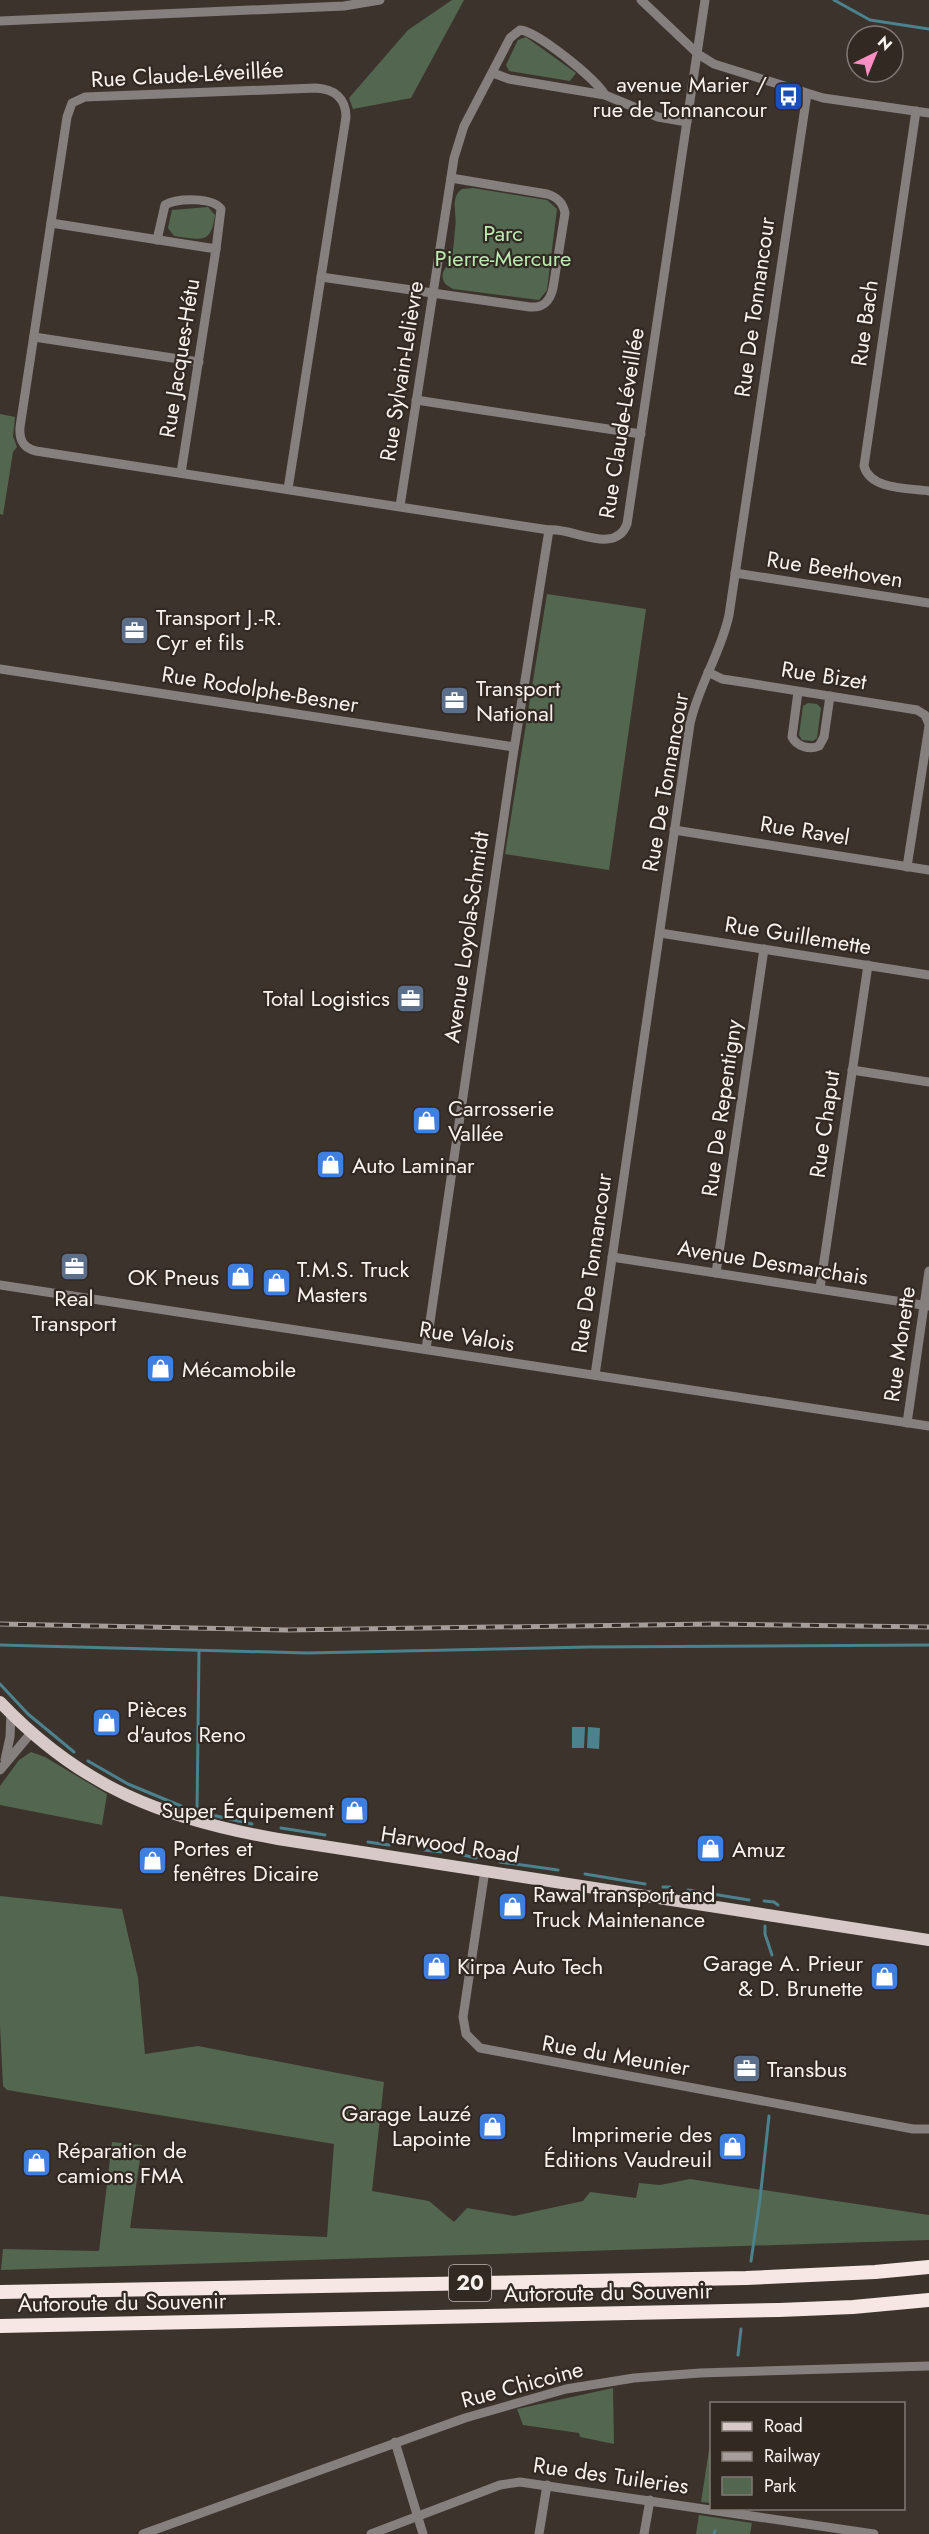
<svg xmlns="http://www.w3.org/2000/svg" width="929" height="2534" font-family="Jost,sans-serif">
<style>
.green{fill:#53664f}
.water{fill:#4b828e}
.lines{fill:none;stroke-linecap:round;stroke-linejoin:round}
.stream{stroke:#4b828e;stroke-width:3}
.minor{stroke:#857f7e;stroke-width:9}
.major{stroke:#d6c9c7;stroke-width:12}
.highway{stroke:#f6e7e4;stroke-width:14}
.rail-casing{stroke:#a69e9a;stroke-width:5}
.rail{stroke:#322923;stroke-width:3;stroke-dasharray:9;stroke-linecap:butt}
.labels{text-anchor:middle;stroke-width:4.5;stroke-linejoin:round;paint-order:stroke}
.shield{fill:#322923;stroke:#bdb6b1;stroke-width:1.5}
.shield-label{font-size:21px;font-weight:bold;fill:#f8f2ee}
.street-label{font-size:22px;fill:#f8f2ee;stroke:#322923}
.poi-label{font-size:22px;fill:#f8f2ee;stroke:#322923;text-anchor:start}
.park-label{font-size:22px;fill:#baeab1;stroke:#322923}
</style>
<rect width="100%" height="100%" fill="#3c332d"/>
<!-- green -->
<g class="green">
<path d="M452 0H464L411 98 353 109 349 98 408 30Z"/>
<path d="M526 37 576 73 570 81 509 71 506 65 518 40Z"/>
<path d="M473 188 547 200 557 209 547 290 539 300 453 289C449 286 444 285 443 279 441 272 446 268 449 262 454 253 454 239 455 229 458 214 449 198 462 189Z"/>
<path d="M208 207 215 215C211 246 200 239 174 236L168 228 172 210Z"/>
<path d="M0 414 15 417 13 436 17 447 13 452 3 515 0 514Z"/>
<path d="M547 594 646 609 609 870 505 854Z"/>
<path d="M808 703 817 704 821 708 817 738 813 741 802 740 799 735 803 706Z"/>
<path d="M31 1752 45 1757 107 1794 102 1825 0 1805V1786L19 1760Z"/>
<path d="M0 1896 122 1909 138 1978 145 2054 198 2046 384 2082 372 2191 429 2201 454 2222 467 2208 514 2216 583 2201 590 2192 636 2198 639 2183 660 2185 690 2179 929 2215V2240L1 2270 3 2249 99 2251 112 2142 142 2145 130 2228 327 2237 334 2144 7 2090 3 2086 0 2025Z"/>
<path d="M613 2388 614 2444 580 2437 579 2433 523 2425 517 2409Z"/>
<path d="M709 2450 712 2451 711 2503 701 2502Z"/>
<path d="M699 2515 752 2523 750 2534H696Z"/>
</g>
<!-- water -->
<g class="water">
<path d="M572 1727H585L584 1748H572Z"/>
<path d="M588 1727 600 1728 599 1749 587 1748Z"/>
</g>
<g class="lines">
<!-- stream -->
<g class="stream">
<path d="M834 0 870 20 929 29"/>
<path d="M0 1645 307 1653 589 1647 929 1645"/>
<path d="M0 1684 28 1714 74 1752"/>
<path d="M88 1761 128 1784 181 1806"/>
<path d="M194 1811 252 1824"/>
<path d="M197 1812 199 1651"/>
<path d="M281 1828 325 1835"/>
<path d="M368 1842 389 1845"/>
<path d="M424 1850 441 1852"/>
<path d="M463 1855 476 1858"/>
<path d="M500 1862 558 1870"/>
<path d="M585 1874 645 1884"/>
<path d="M663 1887H670"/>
<path d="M688 1890 749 1900"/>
<path d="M764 1901 774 1902 778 1905"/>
<path d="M765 1926V1934L772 1955"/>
<path d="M751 2261 760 2199 769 2116"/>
<path d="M738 2355 741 2329"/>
<path d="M714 2534 715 2531"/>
</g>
<!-- minor -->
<g class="minor">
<path d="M641 0 698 54 714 64 823 98 929 113"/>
<path d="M0 21 344 6 380 0"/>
<path d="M493 73 509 79 605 95 658 117 687 122"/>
<path d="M916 111 864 466C870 490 909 488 929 491"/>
<path d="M51 223 216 249 181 473"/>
<path d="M157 240 165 205C177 198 213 197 221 209L216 249"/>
<path d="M321 277 530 307C544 308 550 301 553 288L565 213C563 202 557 197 547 194L451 178"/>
<path d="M34 337 199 362"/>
<path d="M416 400 641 434"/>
<path d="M288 489 346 117C346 98 334 89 316 88L85 97 72 103 67 117 20 427C19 440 23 448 36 451L549 530C572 527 615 556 627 524L705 0"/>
<path d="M400 506 454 158 464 126 510 38 520 30C537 31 596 79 605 95"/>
<path d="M735 573 929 603"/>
<path d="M0 669 514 747"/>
<path d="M708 672 722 679 742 682 917 710 925 715 929 724"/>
<path d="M798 692 792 737C797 747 810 750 819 746L824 737 830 696"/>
<path d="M674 830 929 870"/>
<path d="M907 867 929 726"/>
<path d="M660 933 929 975"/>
<path d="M852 1070 929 1082"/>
<path d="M612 1257 929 1306"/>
<path d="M716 1273 764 949"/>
<path d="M0 1285 929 1426"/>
<path d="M820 1288 868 965"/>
<path d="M426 1349 512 762 549 530"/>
<path d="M595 1375 690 724C698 686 721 653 729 615L807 94"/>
<path d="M907 1423 929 1271"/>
<path d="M5 1760 10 1737 11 1713"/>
<path d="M0 1770 31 1733"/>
<path d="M485 1870 463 2017 466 2034 480 2048 913 2129H929"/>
<path d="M395 2442 423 2534"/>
<path d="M143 2534 465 2418 566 2389 634 2378 700 2373 929 2366"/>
<path d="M371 2534 500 2485 520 2482 874 2534"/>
<path d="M539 2534 547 2485"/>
<path d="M644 2534 650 2500"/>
</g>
<!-- major -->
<path class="major" d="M0 1702C82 1788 164 1819 278 1839L929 1940"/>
<!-- highway -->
<g class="highway">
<path d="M0 2292 746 2278 875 2272 929 2267"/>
<path d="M0 2326 779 2310 853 2307 929 2300"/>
</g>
<defs>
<path id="rail" d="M0 1624 286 1630 713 1624 929 1627"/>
</defs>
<!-- rail casing -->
<use href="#rail" class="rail-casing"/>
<!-- rail -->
<use href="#rail" class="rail"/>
</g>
<!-- icons -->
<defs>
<symbol id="bus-square" viewBox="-11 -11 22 22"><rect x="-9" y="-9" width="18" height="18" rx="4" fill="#1a4fb4" stroke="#322923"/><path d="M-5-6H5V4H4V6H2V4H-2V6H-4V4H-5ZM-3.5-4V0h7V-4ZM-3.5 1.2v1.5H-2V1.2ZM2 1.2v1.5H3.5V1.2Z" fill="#fff"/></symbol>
<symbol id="office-square" viewBox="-11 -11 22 22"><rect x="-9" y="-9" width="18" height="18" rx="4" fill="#5c6f8a" stroke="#322923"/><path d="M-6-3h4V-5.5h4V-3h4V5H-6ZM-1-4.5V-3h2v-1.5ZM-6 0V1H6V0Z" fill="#fff"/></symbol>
<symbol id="shop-square" viewBox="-11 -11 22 22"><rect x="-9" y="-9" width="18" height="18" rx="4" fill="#3f7fe0" stroke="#322923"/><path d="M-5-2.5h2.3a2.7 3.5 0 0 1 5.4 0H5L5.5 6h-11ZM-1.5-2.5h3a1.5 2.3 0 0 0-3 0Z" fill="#fff"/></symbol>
</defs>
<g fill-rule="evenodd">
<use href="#bus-square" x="772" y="80" width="33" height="33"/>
<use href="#office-square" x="118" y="614" width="33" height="33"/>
<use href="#office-square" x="438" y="684" width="33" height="33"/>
<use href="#office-square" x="394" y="982" width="33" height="33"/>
<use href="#shop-square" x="410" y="1104" width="33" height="33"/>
<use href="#shop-square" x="314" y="1148" width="33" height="33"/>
<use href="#office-square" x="58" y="1250" width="33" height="33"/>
<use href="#shop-square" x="224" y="1260" width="33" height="33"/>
<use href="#shop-square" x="260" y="1266" width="33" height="33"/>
<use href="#shop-square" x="144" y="1352" width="33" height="33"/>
<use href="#shop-square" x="90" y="1706" width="33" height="33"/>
<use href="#shop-square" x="338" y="1794" width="33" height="33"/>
<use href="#shop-square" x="694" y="1832" width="33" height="33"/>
<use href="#shop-square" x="136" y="1844" width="33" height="33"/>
<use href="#shop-square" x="496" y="1890" width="33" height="33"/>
<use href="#shop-square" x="420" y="1950" width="33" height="33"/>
<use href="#shop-square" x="868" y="1960" width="33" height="33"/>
<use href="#office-square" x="730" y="2052" width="33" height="33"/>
<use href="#shop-square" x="476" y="2110" width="33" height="33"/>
<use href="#shop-square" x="716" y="2130" width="33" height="33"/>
<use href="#shop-square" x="20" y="2146" width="33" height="33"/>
</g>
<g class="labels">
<!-- shield labels -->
<rect class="shield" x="449" y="2265" width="42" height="36" rx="4.5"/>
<g class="shield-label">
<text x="470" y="2290">20</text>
</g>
<!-- street labels -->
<g class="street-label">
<text transform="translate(187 74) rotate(-3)" y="8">Rue Claude-Léveillée</text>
<text transform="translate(754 307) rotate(-82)" y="8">Rue De Tonnancour</text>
<text transform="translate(864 323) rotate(-82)" y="8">Rue Bach</text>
<text transform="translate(179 358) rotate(-81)" y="8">Rue Jacques-Hétu</text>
<text transform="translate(401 371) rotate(-81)" y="8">Rue Sylvain-Lelièvre</text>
<text transform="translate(621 423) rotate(-81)" y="8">Rue Claude-Léveillée</text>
<text transform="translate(835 569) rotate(9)" y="8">Rue Beethoven</text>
<text transform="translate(824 675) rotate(9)" y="8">Rue Bizet</text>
<text transform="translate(260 689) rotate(9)" y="8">Rue Rodolphe-Besner</text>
<text transform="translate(665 782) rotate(-80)" y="8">Rue De Tonnancour</text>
<text transform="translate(805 830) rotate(9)" y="8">Rue Ravel</text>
<text transform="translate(798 935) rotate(9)" y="8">Rue Guillemette</text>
<text transform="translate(466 937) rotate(-82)" y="8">Avenue Loyola-Schmidt</text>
<text transform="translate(721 1108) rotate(-82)" y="8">Rue De Repentigny</text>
<text transform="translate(824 1124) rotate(-82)" y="8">Rue Chaput</text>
<text transform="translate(773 1262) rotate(9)" y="8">Avenue Desmarchais</text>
<text transform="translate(591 1263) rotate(-82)" y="8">Rue De Tonnancour</text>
<text transform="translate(467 1336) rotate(9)" y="8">Rue Valois</text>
<text transform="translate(899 1344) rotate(-82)" y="8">Rue Monette</text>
<text transform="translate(450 1844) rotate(9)" y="8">Harwood Road</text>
<text transform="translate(616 2055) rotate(10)" y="8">Rue du Meunier</text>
<text transform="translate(608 2292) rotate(-1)" y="8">Autoroute du Souvenir</text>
<text transform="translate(122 2302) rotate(-1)" y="8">Autoroute du Souvenir</text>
<text transform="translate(522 2384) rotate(-15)" y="8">Rue Chicoine</text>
<text transform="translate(611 2475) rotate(8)" y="8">Rue des Tuileries</text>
</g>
<!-- poi labels -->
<g class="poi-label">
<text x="767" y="92" text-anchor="end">avenue Marier /<tspan x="767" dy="25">rue de Tonnancour</tspan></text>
<text x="156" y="625">Transport J.-R.<tspan x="156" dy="25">Cyr et fils</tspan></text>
<text x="476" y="696">Transport<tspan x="476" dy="25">National</tspan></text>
<text x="390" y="1006" text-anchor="end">Total Logistics</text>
<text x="448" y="1116">Carrosserie<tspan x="448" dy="25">Vallée</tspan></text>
<text x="352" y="1173">Auto Laminar</text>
<text x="297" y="1277">T.M.S. Truck<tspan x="297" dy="25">Masters</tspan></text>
<text x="219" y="1285" text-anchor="end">OK Pneus</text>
<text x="74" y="1306" text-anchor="middle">Real<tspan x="74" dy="25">Transport</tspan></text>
<text x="182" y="1377">Mécamobile</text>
<text x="127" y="1717">Pièces<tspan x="127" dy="25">d'autos Reno</tspan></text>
<text x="334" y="1818" text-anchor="end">Super Équipement</text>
<text x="173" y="1856">Portes et<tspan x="173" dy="25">fenêtres Dicaire</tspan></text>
<text x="732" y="1857">Amuz</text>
<text x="533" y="1902">Rawal transport and<tspan x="533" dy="25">Truck Maintenance</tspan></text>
<text x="863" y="1971" text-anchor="end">Garage A. Prieur<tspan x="863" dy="25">&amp; D. Brunette</tspan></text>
<text x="457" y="1974">Kirpa Auto Tech</text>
<text x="767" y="2077">Transbus</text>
<text x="471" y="2121" text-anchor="end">Garage Lauzé<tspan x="471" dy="25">Lapointe</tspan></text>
<text x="712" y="2142" text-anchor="end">Imprimerie des<tspan x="712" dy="25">Éditions Vaudreuil</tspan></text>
<text x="57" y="2158">Réparation de<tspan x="57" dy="25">camions FMA</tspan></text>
</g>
<!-- park labels -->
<g class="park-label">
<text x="503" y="241">Parc<tspan x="503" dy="25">Pierre-Mercure</tspan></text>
</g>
</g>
<!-- legend -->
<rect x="710" y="2402" width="195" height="108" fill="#322923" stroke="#817974" stroke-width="1.5"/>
<rect x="722" y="2422" width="30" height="9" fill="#d6c9c7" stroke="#817974" stroke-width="1.5"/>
<text x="764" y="2432" font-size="18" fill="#f8f2ee">Road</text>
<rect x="722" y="2452" width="30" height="9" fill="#a69e9a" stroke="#817974" stroke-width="1.5"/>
<text x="764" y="2462" font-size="18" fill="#f8f2ee">Railway</text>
<rect x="722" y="2477" width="30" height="18" fill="#53664f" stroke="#817974" stroke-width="1.5"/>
<text x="764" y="2492" font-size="18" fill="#f8f2ee">Park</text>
<!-- north arrow -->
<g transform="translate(875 54) rotate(43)"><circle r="28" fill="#322923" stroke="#817974" stroke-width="1.5"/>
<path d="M0-4.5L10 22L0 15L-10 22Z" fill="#fb8fc4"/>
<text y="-9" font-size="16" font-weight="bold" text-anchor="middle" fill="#f8f2ee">N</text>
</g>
</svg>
